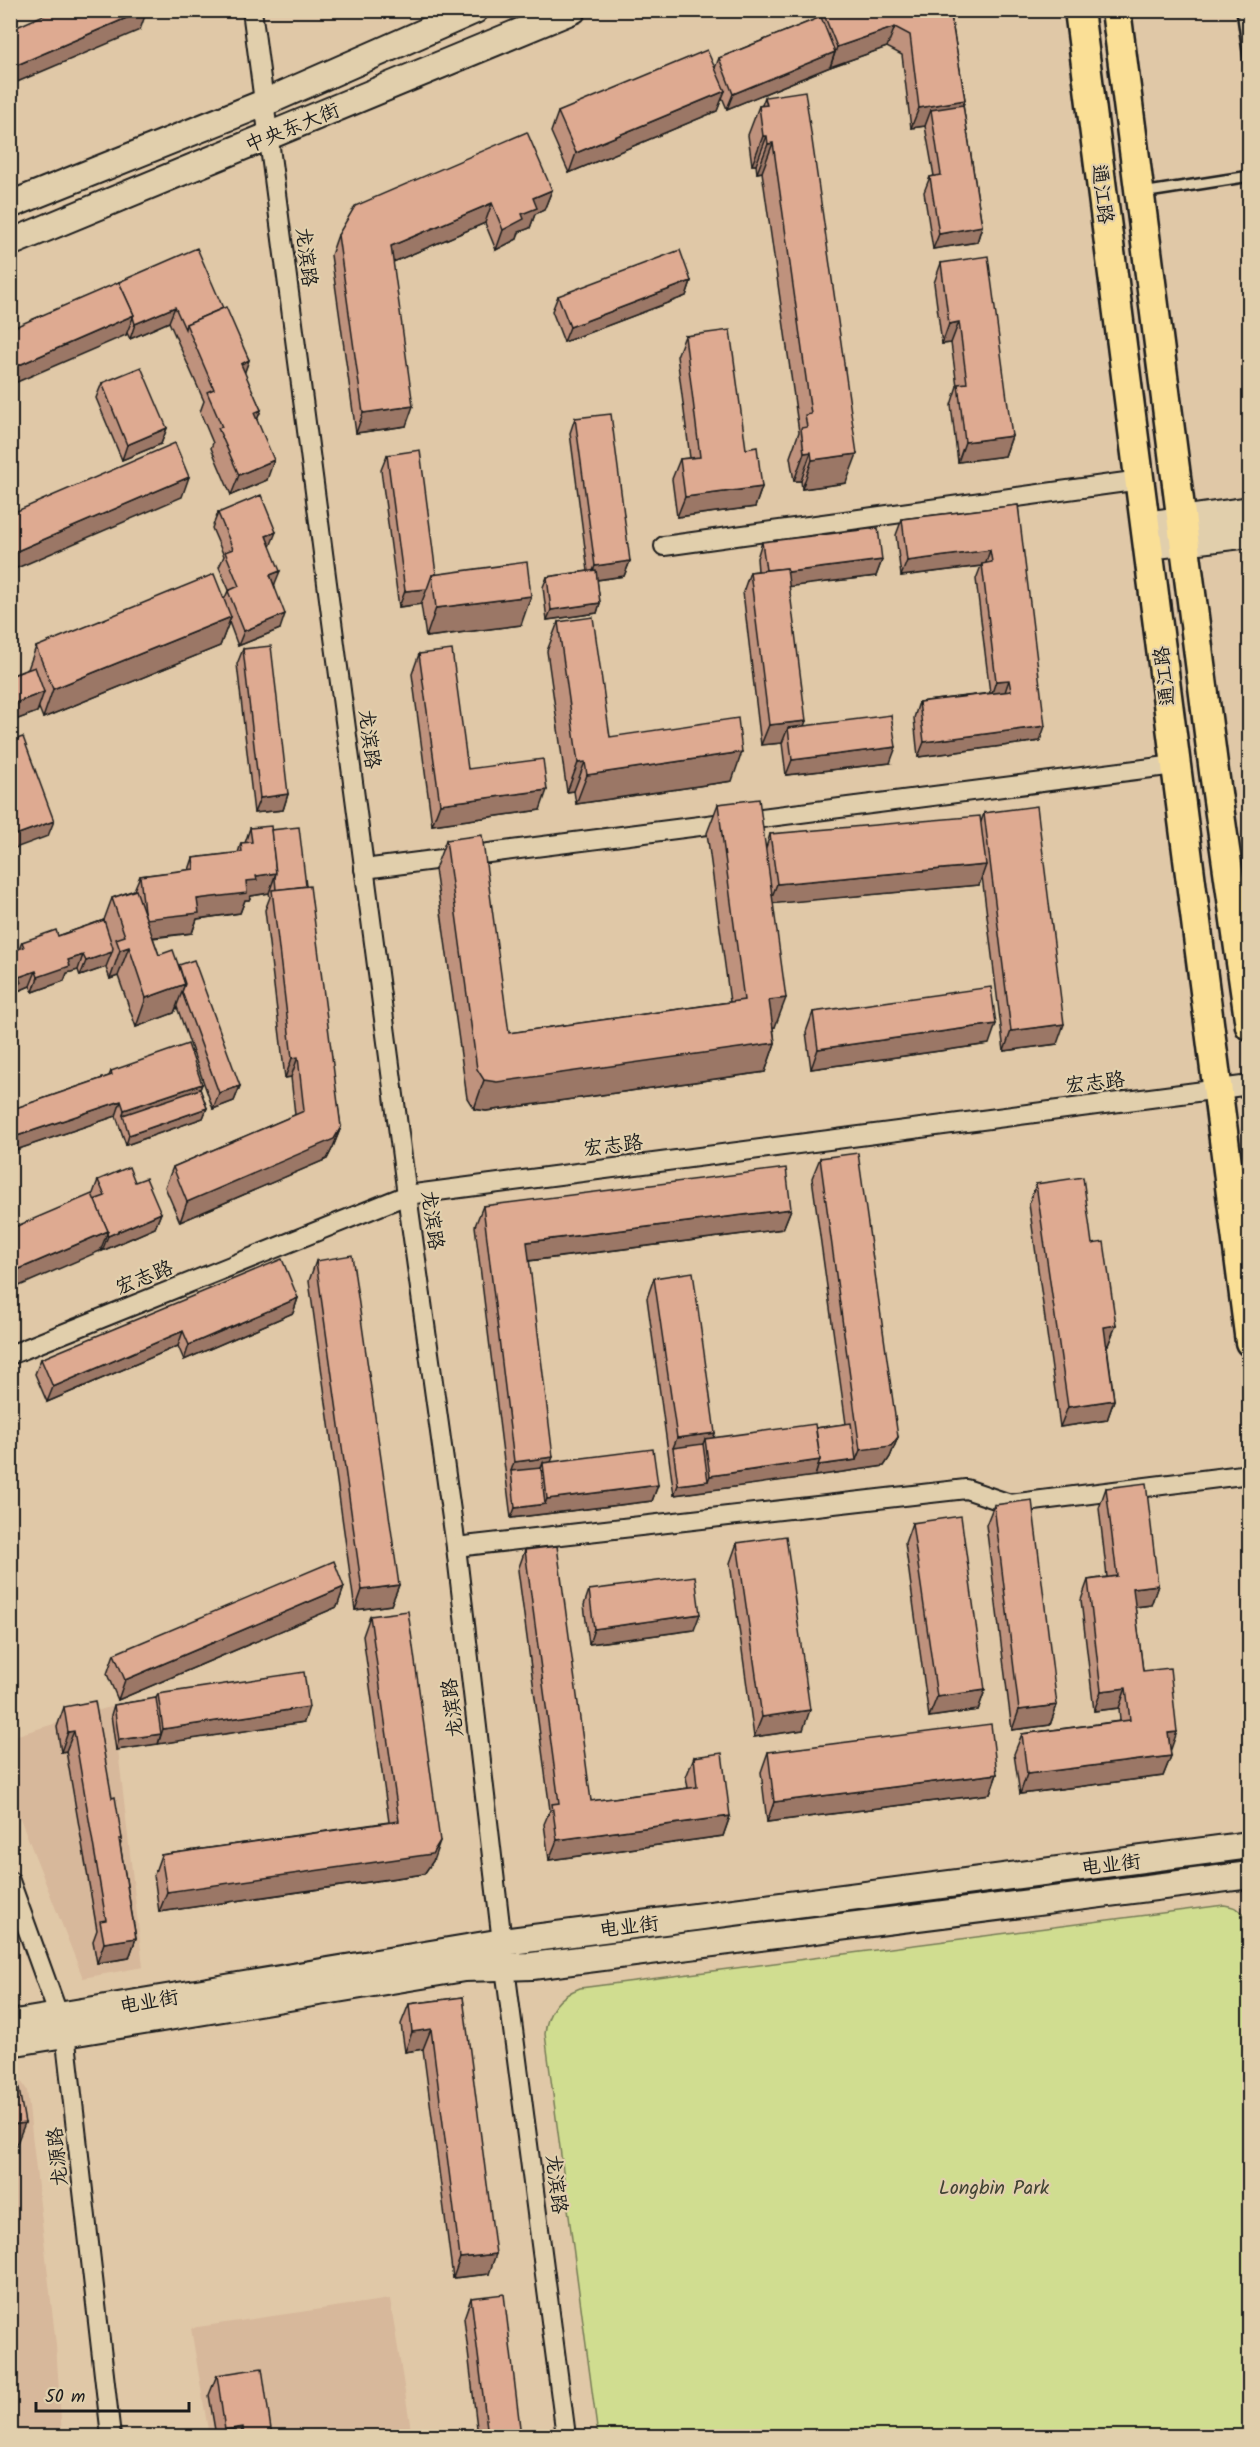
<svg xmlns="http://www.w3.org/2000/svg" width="1260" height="2447" font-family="Kalam,'LXGW WenKai TC',sans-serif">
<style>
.built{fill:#d7b89b}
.green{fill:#d0dd90;stroke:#767c56;stroke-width:1.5}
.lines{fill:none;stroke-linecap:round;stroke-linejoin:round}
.lane-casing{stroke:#1c1c1c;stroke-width:14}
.street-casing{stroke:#1c1c1c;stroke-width:22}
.secondary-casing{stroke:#1c1c1c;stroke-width:30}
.primary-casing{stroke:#1c1c1c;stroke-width:33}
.lane{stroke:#e1cfac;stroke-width:9}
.street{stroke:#e1cfac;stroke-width:18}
.secondary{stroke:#e1cfac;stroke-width:26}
.primary{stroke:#fadf96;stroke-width:28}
.wall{fill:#bf927d;stroke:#1c1c1c;stroke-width:1.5}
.shaded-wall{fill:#9b7766;stroke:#1c1c1c;stroke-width:1.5}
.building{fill:#deaa91;stroke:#1c1c1c;stroke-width:1.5}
.labels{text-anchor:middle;stroke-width:4.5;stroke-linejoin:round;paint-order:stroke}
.street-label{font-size:20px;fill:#1c1c1c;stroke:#e1cfac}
.park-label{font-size:20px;fill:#404333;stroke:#e1cfac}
</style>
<rect width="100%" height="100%" fill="#e0c8a7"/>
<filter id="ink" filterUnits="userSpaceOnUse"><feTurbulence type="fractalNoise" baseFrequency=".0167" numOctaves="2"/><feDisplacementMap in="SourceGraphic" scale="12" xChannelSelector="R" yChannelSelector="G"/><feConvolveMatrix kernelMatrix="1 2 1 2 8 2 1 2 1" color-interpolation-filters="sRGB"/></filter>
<g filter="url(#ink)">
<!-- built -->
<g class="built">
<path d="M113 1706 143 1967 83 1978 11 1795V1737Z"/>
<path d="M10 2075 19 2078 27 2090 56 2345 62 2436H11Z"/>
<path d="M390 2299 412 2436H209L191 2328Z"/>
</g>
<!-- green -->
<path class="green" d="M1224 1905C1240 1907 1245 1913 1250 1928L1249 2436H598L545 2034C547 2011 559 1996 580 1988Z"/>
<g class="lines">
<defs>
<g id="lane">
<path d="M1242 10 1250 65"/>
<path d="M1142 193 1250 176"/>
</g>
<g id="street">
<path d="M252 10 407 1195 456 1547 505 1968 566 2436"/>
<path d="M664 546 1140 480"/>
<path d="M364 869 1175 765"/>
<path d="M10 1355 407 1195 1250 1085"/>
<path d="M456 1547 966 1489 1010 1504 1250 1474"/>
<path d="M10 1881 65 2033 111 2436"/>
</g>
<g id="secondary">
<path d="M10 205 264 103 475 10"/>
<path d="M10 243 573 10"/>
<path d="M1145 525 1250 510"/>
<path d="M1148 546 1250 534"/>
<path d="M10 2024 503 1942 1250 1845"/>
<path d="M10 2043 464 1968 532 1966 1250 1875"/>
</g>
<g id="primary">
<path d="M1079 10 1250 1342"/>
<path d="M1116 10 1214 772 1250 1026"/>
</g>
</defs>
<!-- lane casing -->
<use href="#lane" class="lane-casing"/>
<!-- street casing -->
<use href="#street" class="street-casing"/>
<!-- secondary casing -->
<use href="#secondary" class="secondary-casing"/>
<!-- primary casing -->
<use href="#primary" class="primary-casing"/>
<!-- lane -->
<use href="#lane" class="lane"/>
<!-- street -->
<use href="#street" class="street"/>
<!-- secondary -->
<use href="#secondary" class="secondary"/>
<!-- primary -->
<use href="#primary" class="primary"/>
</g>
<!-- wall -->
<g class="wall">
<path d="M950 10 965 100 963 105 982 226 977 242 933 249 924 192 930 177 934 176 925 126 911 128 902 55 887 47 830 67 727 109 722 97 717 111 569 173 551 132 558 112 715 68 719 58 821 17 823 12Z"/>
<path d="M765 97 846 483 802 489 801 481H794L790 457 799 432 762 172 757 173 756 165H752L748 135 759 106 762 105Z"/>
<path d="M552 190 544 210 535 214 530 228 519 232 517 239 496 250 485 223 393 262 406 426 356 433 331 255 338 235Z"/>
<path d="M941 263 1012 436 1005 456 958 462 951 405 957 386 951 343 942 344 934 283Z"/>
<path d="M691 281 686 296 564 342 552 311 558 296Z"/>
<path d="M119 282 223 308 249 360 244 373 261 410 257 420 267 480 231 495 211 448 213 443 200 412 204 401 169 322 130 339 127 333 126 335Z"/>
<path d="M685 336 746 449 762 487 755 507 677 517 672 479 680 459 690 458 677 356Z"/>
<path d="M102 383 167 428 161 444 122 460 96 398Z"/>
<path d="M575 418 630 561 624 576 597 580 600 603 597 613 547 620 543 587 547 577 588 571 570 433Z"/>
<path d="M387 455 436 574 521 625 426 637 421 604 399 607 381 470Z"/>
<path d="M1018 505 1040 741 918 757 914 718 919 702 990 693 976 579 981 566 901 576 896 535 902 519Z"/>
<path d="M218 513 270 547 280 629 238 646 229 622 220 646 43 718 39 708 37 712 10 722V676L28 669 36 647 224 600 228 591 229 590 219 567 224 556 212 528Z"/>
<path d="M762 542 882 560 876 576 789 586 804 726 890 763 786 775 782 743 761 745 743 592 750 572 758 571 757 558Z"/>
<path d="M558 622 610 737 732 781 576 804 574 791 567 792 547 651Z"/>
<path d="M243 649 288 794 283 810 254 813 237 664Z"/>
<path d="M419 654 468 769 540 810 432 825 412 674Z"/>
<path d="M718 804 766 848 770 834 981 822 984 813 1057 1044 1004 1051 982 876 979 885 773 903 775 1027H773L775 1043 765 1072 486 1111 474 1109 467 1098 435 869 446 840 509 1033 730 1002 707 833Z"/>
<path d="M250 828 271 830 306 886 341 1127 333 1147 327 1159 180 1222 165 1187 173 1167 295 1115 291 1077 285 1078 265 910 270 897 269 893 251 896 249 900H245L240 913 197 919 192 933 153 938 159 955 179 965 240 1086 234 1101 213 1109 177 1007 174 1013 136 1027 118 976 110 979 106 968V967L80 976 78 970 67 973 64 981 33 992 30 986 18 991 15 998 19 949 22 942 58 936 104 920 112 898 134 890 140 876 189 870 193 858 238 853 241 843H245Z"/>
<path d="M813 1012 989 1044 811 1069 806 1032Z"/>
<path d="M111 1071 202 1084 200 1089 207 1108 203 1118 126 1145 116 1116 10 1152V1110L109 1076Z"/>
<path d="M820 1158 898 1437 890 1457 884 1466 674 1495 647 1298 654 1278 715 1433 714 1438 816 1428 846 1424 812 1178Z"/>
<path d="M98 1180 135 1182 161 1213 155 1228 102 1251 101 1249 100 1251 92 1196Z"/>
<path d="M1036 1184 1092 1244 1116 1325 1108 1345 1107 1346 1114 1400 1107 1420 1060 1427 1029 1204Z"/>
<path d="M483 1206 791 1209 783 1229 529 1261 551 1462 658 1485 652 1501 511 1518 475 1226Z"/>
<path d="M316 1261 399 1585 391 1605 355 1610 309 1281Z"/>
<path d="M298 1298 293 1313 184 1360 178 1346 47 1402 35 1374 41 1359Z"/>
<path d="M1106 1488 1158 1585 1151 1605 1135 1607 1143 1671 1170 1751 1171 1756 1163 1776 1020 1794 1014 1754 1022 1734 1120 1721 1119 1708 1094 1711 1081 1600 1088 1580 1107 1577 1099 1508Z"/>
<path d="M994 1505 1057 1705 1050 1725 1012 1730 986 1525Z"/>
<path d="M912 1523 985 1690 978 1710 929 1717 905 1543Z"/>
<path d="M737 1543 803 1730 754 1737 730 1563Z"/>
<path d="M525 1550 591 1801 688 1788 686 1777 694 1757 730 1816 723 1836 549 1860 544 1824 550 1810 518 1570Z"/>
<path d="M344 1587 337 1607 118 1700 107 1674 114 1654Z"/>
<path d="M589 1590 694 1630 589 1644 584 1605Z"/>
<path d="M370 1616 433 1861 424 1874 159 1912 154 1875 161 1855 389 1822 363 1636Z"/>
<path d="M158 1694 304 1722 116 1750 111 1715 114 1705 156 1698Z"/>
<path d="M64 1707 112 1798 122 1839 120 1845 136 1938 129 1958 97 1963 93 1941 97 1930 66 1751 61 1752 57 1727Z"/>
<path d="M768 1752 997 1774 990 1794 767 1822 761 1772Z"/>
<path d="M463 1997 489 2274 453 2278 423 2049 405 2052 401 2024 409 2004Z"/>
<path d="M471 2298 521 2436H478L464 2318Z"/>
<path d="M217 2375 272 2436H216L209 2395Z"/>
</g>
<!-- shaded-wall -->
<g class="shaded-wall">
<path d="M145 10H147L140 30 10 85V68Z"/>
<path d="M895 27 887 47 830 67 837 47Z"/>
<path d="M835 52 830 67 727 109 733 94Z"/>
<path d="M725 91 717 111 569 173 576 153Z"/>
<path d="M965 100 958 120 931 110 925 126 911 128 919 108Z"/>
<path d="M763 136H767L756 165H752Z"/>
<path d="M773 143 762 172 757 173 768 144Z"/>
<path d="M552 190 544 210 535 214 530 228 519 232 517 239 496 250 503 230 522 214 533 198Z"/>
<path d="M492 203 485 223 384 266 391 246Z"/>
<path d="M982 226 977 242 933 249 939 234Z"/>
<path d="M691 281 686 296 564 342 570 327Z"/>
<path d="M175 307 169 322 130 339 135 324Z"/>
<path d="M134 315 126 335 10 385V369Z"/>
<path d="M959 322 951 343 942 344 949 324Z"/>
<path d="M249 360 242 380 241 364Z"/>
<path d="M413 406 406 426 356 433 363 413Z"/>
<path d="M261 410 253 430 254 413Z"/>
<path d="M167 428 161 444 122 460 127 445Z"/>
<path d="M1012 436 1005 456 958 462 965 442Z"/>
<path d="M811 452 801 481H794L804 453Z"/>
<path d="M857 454 846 483 802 489 812 460Z"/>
<path d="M274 460 267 480 231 495 239 475Z"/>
<path d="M189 477 182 497 10 571V554Z"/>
<path d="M762 487 755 507 677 517 685 497Z"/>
<path d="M276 532 270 547 266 536Z"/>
<path d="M990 550 985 566 982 564 981 566 901 576 907 561Z"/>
<path d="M882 560 876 576 761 590 766 575Z"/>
<path d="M630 561 624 576 589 581 595 566Z"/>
<path d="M280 571 274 586 270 575Z"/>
<path d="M427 589 421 604 399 607 405 591Z"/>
<path d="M531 596 521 625 426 637 436 608Z"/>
<path d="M600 603 597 613 547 620 551 610Z"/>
<path d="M285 614 280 629 238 646 244 631Z"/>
<path d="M231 617 220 646 43 718 53 689Z"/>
<path d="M1009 680 1004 695 991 696 996 681Z"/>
<path d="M44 692 37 712 10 722V705Z"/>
<path d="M806 721 798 741 788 728 782 743 761 745 769 725Z"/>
<path d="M1045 726 1040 741 918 757 924 742Z"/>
<path d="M896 747 890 763 786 775 792 760Z"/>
<path d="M742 752 732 781 576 804 587 775Z"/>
<path d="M585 762 574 791 567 792 578 763Z"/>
<path d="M547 790 540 810 432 825 440 804Z"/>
<path d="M288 794 283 810 254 813 260 798Z"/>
<path d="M54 821 48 836 10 850V837Z"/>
<path d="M986 865 979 885 769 904 777 884Z"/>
<path d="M276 873 269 893 251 896 249 900H245L240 913 197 919 192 933 137 939 145 919 246 881 256 876Z"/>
<path d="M129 947 118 976 110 979 120 950Z"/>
<path d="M112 952 106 967 80 976 86 961Z"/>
<path d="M83 955 78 970 67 973 64 981 33 992 38 977 68 960Z"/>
<path d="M36 971 30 986 18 991 15 998 10 1000V987L19 977Z"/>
<path d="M185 984 174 1013 136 1027 146 998Z"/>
<path d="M786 998 775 1027 759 1029 769 1000Z"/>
<path d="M996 1024 989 1044 811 1069 818 1049Z"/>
<path d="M1064 1024 1057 1044 1004 1051 1011 1031Z"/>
<path d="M775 1043 765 1072 486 1111 474 1109 484 1080Z"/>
<path d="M298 1057 291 1077 285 1078 292 1058Z"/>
<path d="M202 1084 196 1099 123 1115 124 1110Z"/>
<path d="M240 1086 234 1101 213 1109 219 1093Z"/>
<path d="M121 1101 116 1116 10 1152 11 1138Z"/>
<path d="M207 1108 203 1118 126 1145 129 1135Z"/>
<path d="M341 1127 333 1147 327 1159 180 1222 187 1202Z"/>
<path d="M791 1209 783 1229 519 1262 527 1242Z"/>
<path d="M161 1213 155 1228 102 1251 108 1236Z"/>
<path d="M108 1231 100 1251 10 1290V1273Z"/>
<path d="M298 1298 293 1313 184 1360 189 1345Z"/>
<path d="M1116 1325 1108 1345 1097 1347 1104 1327Z"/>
<path d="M183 1331 178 1346 47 1402 53 1387Z"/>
<path d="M1114 1400 1107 1420 1060 1427 1068 1407Z"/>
<path d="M715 1433 708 1453 705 1439 699 1454 673 1448 677 1438Z"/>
<path d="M898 1437 890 1457 884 1466 815 1476 818 1465 856 1460 860 1450Z"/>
<path d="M553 1457 545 1477 543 1463 537 1478 511 1471 514 1462Z"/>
<path d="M820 1460 815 1476 674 1495 678 1485 708 1481 710 1476Z"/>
<path d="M658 1485 652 1501 511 1518 515 1508 545 1504 547 1499Z"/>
<path d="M399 1585 391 1605 355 1610 362 1590Z"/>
<path d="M1158 1585 1151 1605 1126 1608 1133 1588Z"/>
<path d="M344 1587 337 1607 118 1700 125 1680Z"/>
<path d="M700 1614 694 1630 589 1644 594 1629Z"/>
<path d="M1126 1688 1119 1708 1094 1711 1101 1691Z"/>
<path d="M985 1690 978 1710 929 1717 937 1697Z"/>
<path d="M1057 1705 1050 1725 1012 1730 1019 1710Z"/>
<path d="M309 1707 304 1722 158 1744 163 1729Z"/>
<path d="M810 1710 803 1730 754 1737 762 1717Z"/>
<path d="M74 1731 66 1751 61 1752 68 1732Z"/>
<path d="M1177 1732 1170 1752 1168 1733Z"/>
<path d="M161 1734 158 1744 116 1750 119 1740Z"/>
<path d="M1171 1756 1163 1776 1020 1794 1027 1774Z"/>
<path d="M997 1774 990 1794 767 1822 774 1802Z"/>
<path d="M730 1816 723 1836 549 1860 557 1840Z"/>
<path d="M440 1841 433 1861 424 1874 159 1912 167 1892Z"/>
<path d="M136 1938 129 1958 97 1963 104 1943Z"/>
<path d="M431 2029 423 2049 405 2052 412 2032Z"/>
<path d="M25 2123 17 2143 10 2144V2125Z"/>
<path d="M496 2254 489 2274 453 2278 460 2258Z"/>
<path d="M243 2427 240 2436H223L225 2430Z"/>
</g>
<!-- building -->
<g class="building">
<path d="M55 10H145L10 68V30Z"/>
<path d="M827 10H950L965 100 919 108 910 35 895 27 837 47 823 12Z"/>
<path d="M821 17 835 52 733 94 719 58Z"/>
<path d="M707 50 725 91 576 153 558 112Z"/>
<path d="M805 91 857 454 812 460 811 452 804 453 801 428 807 427 805 415 811 414 773 143 768 144 767 136H763L759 106 767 105 765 97Z"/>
<path d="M963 105 982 226 939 234 930 177 941 175 931 110Z"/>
<path d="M527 132 552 190 533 198 537 208 522 214 524 219 503 230 492 203 391 246 413 406 363 413 338 235 355 206Z"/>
<path d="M197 248 223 308 186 324 185 329 175 307 135 324 133 317 134 315 119 282Z"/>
<path d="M680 250 691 281 570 327 558 296Z"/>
<path d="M988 256 1012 436 965 442 958 384 967 383 959 322 949 324 941 263Z"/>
<path d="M119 282 134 315 10 369V329Z"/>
<path d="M226 307 249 360 241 364 261 410 254 413 274 460 239 475 218 428 222 427 207 392 214 389 186 324Z"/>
<path d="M730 330 746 449 757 447 762 487 685 497 680 459 700 457 685 336Z"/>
<path d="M141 367 167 428 127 445 102 383Z"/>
<path d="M611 414 630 561 595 566 575 418Z"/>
<path d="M175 443 189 477 10 554V514Z"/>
<path d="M420 450 436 574 432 575 427 589 405 591 387 455Z"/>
<path d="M261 495 276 532 266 536 280 571 270 575 285 614 244 631 228 591 239 586 225 552 233 549 218 513Z"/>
<path d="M1018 505 1045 726 924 742 919 702 1011 691 1009 680 996 681 982 564 992 562 990 550 907 561 902 519Z"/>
<path d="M878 528 882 560 788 572 787 568 766 570 762 542Z"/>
<path d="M527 562 531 596 436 608 432 575Z"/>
<path d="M787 568 806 721 769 725 750 572Z"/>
<path d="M596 570 600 603 551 610 547 577Z"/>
<path d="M214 574 231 617 53 689 36 647Z"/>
<path d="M593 617 610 737 738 718 742 752 587 775 585 762 578 763 558 622Z"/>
<path d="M271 646 288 794 260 798 243 649Z"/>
<path d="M452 650 468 769 543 759 547 790 440 804 419 654Z"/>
<path d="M35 667 44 692 10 705V676Z"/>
<path d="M891 715 896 747 792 760 788 728Z"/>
<path d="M23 737 54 821 10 837V741Z"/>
<path d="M759 799 786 998 769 1000 775 1043 497 1082 484 1080 477 1069 446 840 482 835 509 1033 744 1000 718 804Z"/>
<path d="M1037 806 1064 1024 1011 1031 984 813Z"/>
<path d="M980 816 986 865 777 884 770 834Z"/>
<path d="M271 826 276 873 256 876 257 880 246 881 247 893 197 899 199 913 146 919 144 911 140 876 194 869 193 858 242 852 241 843 252 842 250 828Z"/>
<path d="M299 827 306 886 276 890 275 878 276 873 271 830Z"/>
<path d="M310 886 341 1127 334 1139 187 1202 173 1167 304 1111 298 1057 292 1058 272 890Z"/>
<path d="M136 890 159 955 173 950 185 984 146 998 129 947 120 950 116 939 125 936 112 898Z"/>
<path d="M104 920 113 948 112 952 86 961 83 955 68 960 70 966 38 977 36 971 19 977 21 983 10 987V952L24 947 22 942 56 930 58 936Z"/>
<path d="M194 960 240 1086 219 1093 182 992 185 984 179 965Z"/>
<path d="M991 987 996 1024 818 1049 813 1012Z"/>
<path d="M188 1044 202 1084 124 1110 121 1101 11 1138 10 1136V1110L112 1075 111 1071Z"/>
<path d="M200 1089 207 1108 129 1135 123 1115Z"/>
<path d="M858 1153 898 1437 891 1446 860 1450 820 1158Z"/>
<path d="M129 1167 135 1182 146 1178 161 1213 108 1236 107 1234 108 1231 94 1200 105 1196 98 1180Z"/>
<path d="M786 1168 791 1209 527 1242 553 1457 514 1462 483 1206Z"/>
<path d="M1083 1177 1092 1244 1104 1242 1116 1325 1104 1327 1114 1400 1068 1407 1036 1184Z"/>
<path d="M92 1194 108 1231 10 1273V1229Z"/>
<path d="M352 1255 399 1585 362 1590 316 1261Z"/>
<path d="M282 1259 298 1298 189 1345 183 1331 53 1387 41 1359Z"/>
<path d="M693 1272 715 1433 677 1438 654 1278Z"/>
<path d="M851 1423 856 1460 818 1465 820 1460 816 1428Z"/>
<path d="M815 1424 820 1460 710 1476 705 1439Z"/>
<path d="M703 1444 708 1481 678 1485 673 1448Z"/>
<path d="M653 1449 658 1485 547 1499 543 1463Z"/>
<path d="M541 1468 545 1504 515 1508 511 1471Z"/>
<path d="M1146 1483 1158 1585 1133 1588 1143 1671 1170 1668 1177 1732 1168 1733 1171 1756 1027 1774 1022 1734 1130 1720 1126 1688 1101 1691 1088 1580 1117 1576 1106 1488Z"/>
<path d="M1032 1500 1057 1705 1019 1710 994 1505Z"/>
<path d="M961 1516 985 1690 937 1697 912 1523Z"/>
<path d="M786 1536 810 1710 762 1717 737 1543Z"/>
<path d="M557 1546 591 1801 697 1787 694 1757 722 1753 730 1816 557 1840 552 1804 559 1803 525 1550Z"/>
<path d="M334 1561 344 1587 125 1680 114 1654Z"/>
<path d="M695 1576 700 1614 594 1629 589 1590Z"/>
<path d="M408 1611 440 1841 432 1854 167 1892 161 1855 399 1821 370 1616Z"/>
<path d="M304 1672 309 1707 163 1729 158 1694Z"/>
<path d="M156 1698 161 1734 119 1740 114 1705Z"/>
<path d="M95 1701 112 1798 115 1797 122 1839H119L136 1938 104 1943 100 1921 106 1920 74 1731 68 1732 64 1707Z"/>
<path d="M991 1724 997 1774 774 1802 768 1752Z"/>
<path d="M463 1997 496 2254 460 2258 431 2029 412 2032 409 2004Z"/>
<path d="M17 2078 25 2123 10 2125V2079Z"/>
<path d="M504 2294 521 2436H488L471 2298Z"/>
<path d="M262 2368 272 2436H244L243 2427 225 2430 217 2375Z"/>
</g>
</g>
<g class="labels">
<!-- street labels -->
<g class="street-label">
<text transform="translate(292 127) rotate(-22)" y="7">中央东大街</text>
<text transform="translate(1103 194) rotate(83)" y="7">通江路</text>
<text transform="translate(307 257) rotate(83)" y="7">龙滨路</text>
<text transform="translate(1164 676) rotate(-97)" y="7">通江路</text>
<text transform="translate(370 739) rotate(83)" y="7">龙滨路</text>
<text transform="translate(1095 1082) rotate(-7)" y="7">宏志路</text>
<text transform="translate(613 1145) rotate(-7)" y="7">宏志路</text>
<text transform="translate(433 1220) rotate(82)" y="7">龙滨路</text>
<text transform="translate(144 1277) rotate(-22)" y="7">宏志路</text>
<text transform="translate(452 1708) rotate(-97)" y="7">龙滨路</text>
<text transform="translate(1111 1864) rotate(-7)" y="7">电业街</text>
<text transform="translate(629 1926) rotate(-7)" y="7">电业街</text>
<text transform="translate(149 2001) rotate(-10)" y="7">电业街</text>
<text transform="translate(57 2157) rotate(-96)" y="7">龙源路</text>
<text transform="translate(557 2184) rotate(83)" y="7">龙滨路</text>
</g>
<!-- park labels -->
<g class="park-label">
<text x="994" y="2194">Longbin Park</text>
</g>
</g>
<!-- margin -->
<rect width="1260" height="2447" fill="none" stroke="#e1cfac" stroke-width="36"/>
<rect x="18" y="18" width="1224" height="2411" fill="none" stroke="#1c1c1c" stroke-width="2" filter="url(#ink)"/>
<!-- scale -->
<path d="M36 2402v9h153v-9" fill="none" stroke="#1c1c1c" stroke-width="3"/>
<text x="45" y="2402" font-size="18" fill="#1c1c1c" stroke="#e1cfac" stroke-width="4.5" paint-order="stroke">50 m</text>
</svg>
